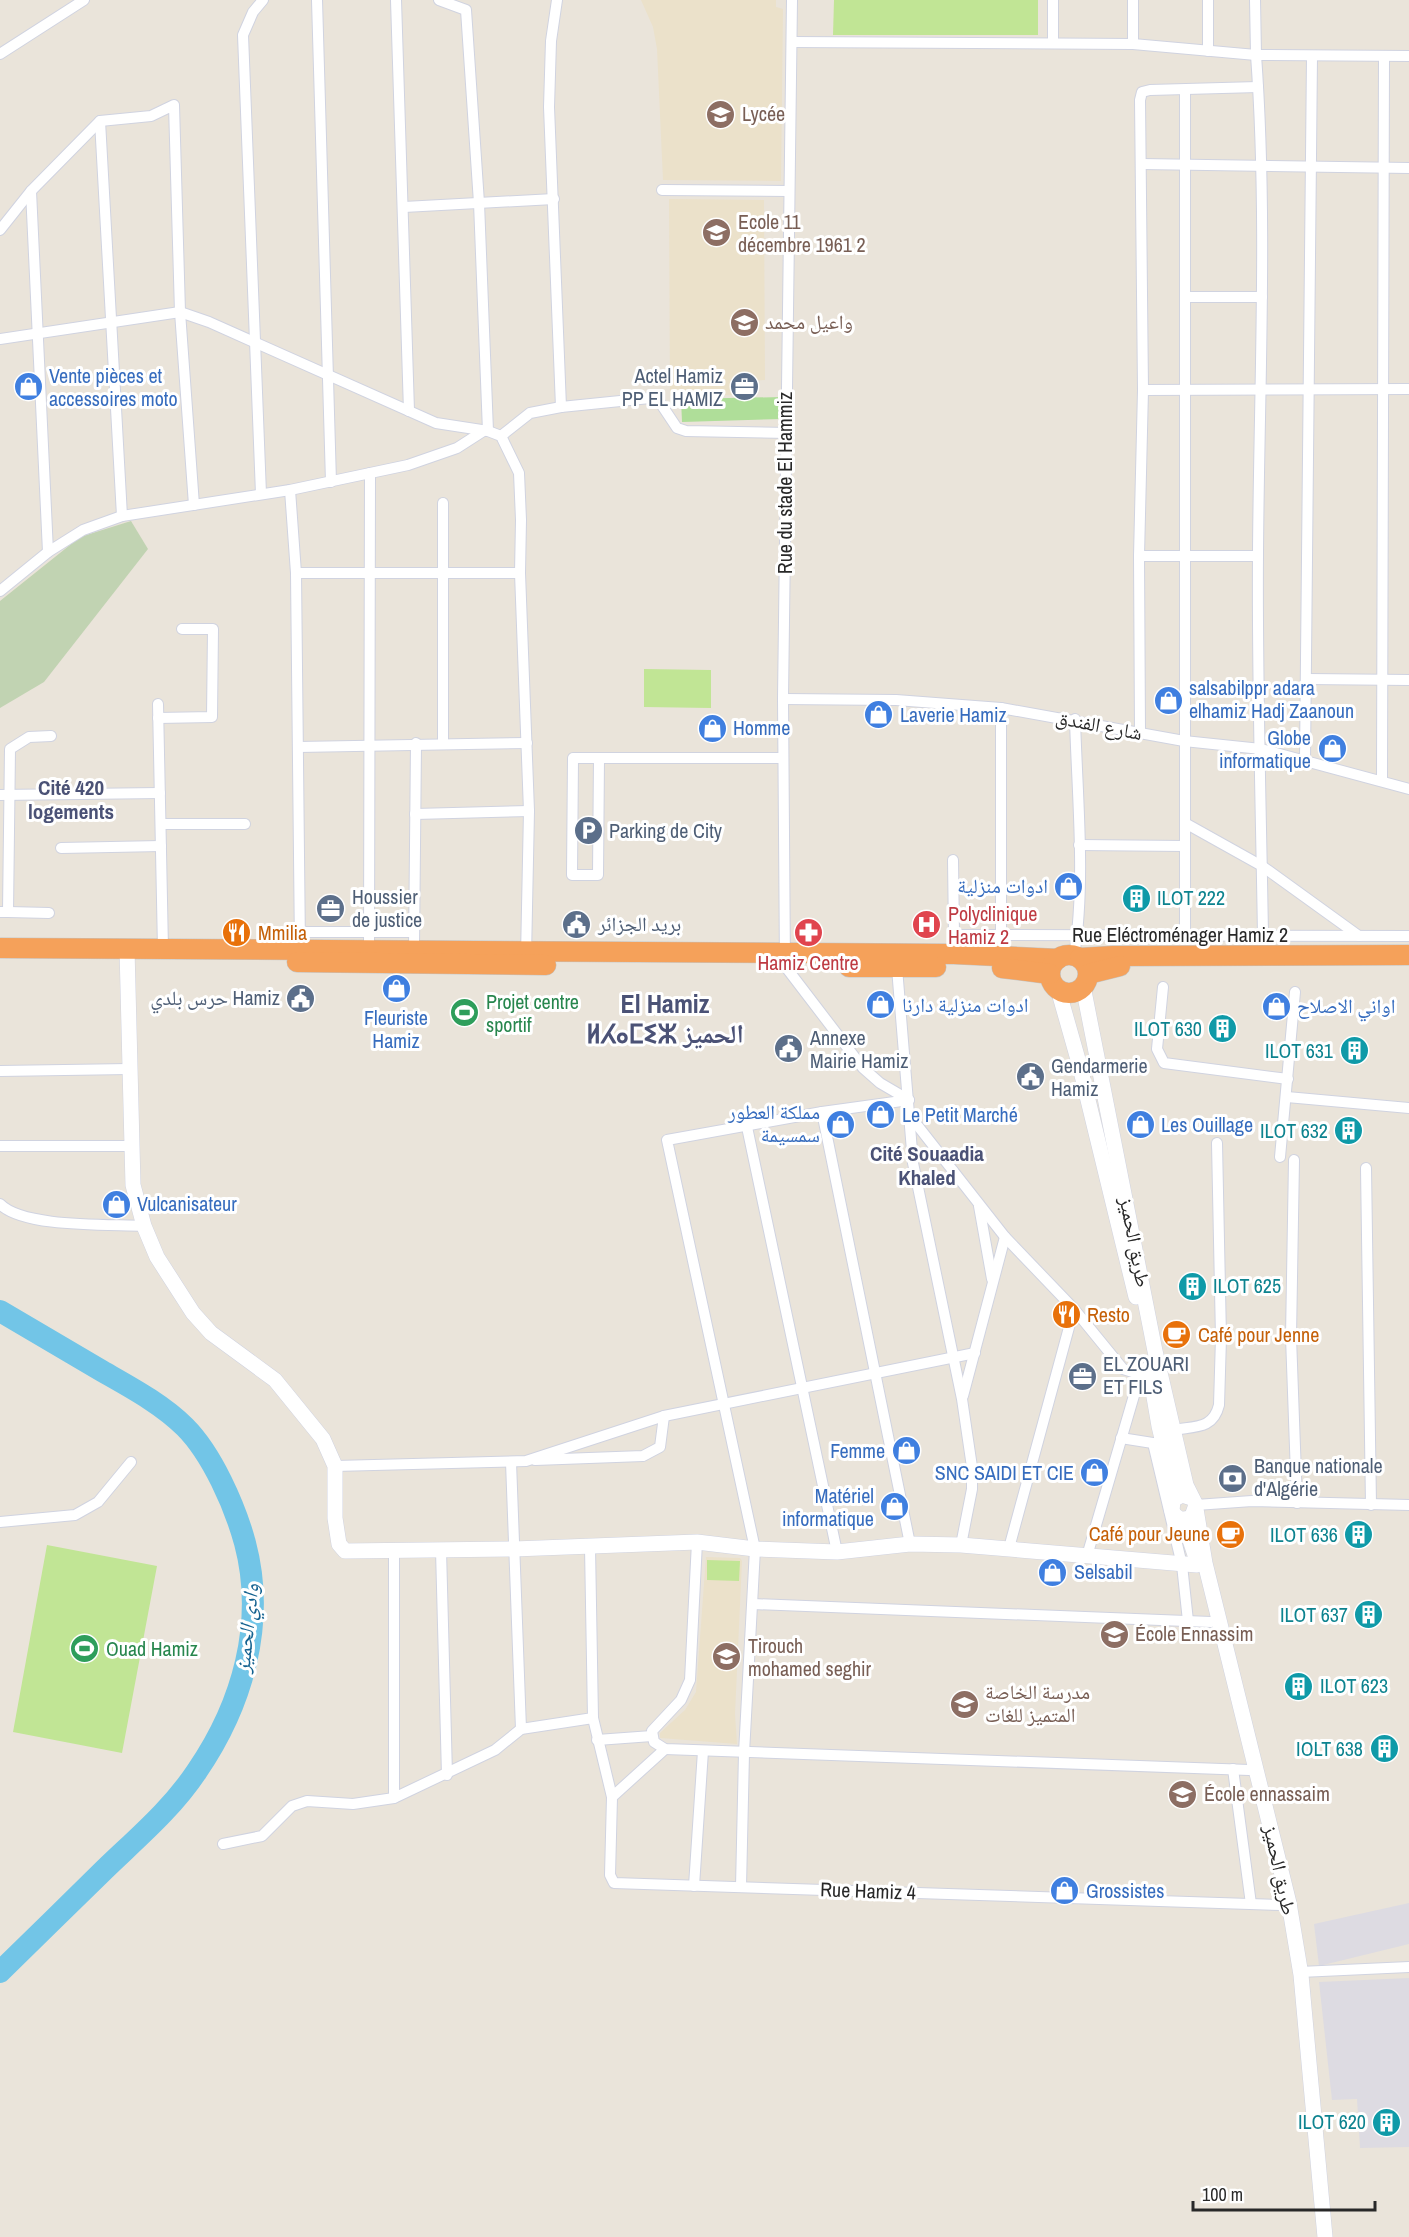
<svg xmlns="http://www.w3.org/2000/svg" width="1409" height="2237" font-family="'Archivo Narrow','Noto Naskh Arabic','Noto Sans Tifinagh',sans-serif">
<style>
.industrial{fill:#dddbe2}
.education{fill:#ebe1ca}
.green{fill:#afde99}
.cemetery{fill:#c1d3b2}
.pitch{fill:#c1e595}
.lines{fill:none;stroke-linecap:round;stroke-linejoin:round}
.river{stroke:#72c5e7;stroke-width:22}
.street-casing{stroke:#d0d3e0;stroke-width:12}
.secondary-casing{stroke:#d0d3e0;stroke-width:16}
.highway-casing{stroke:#c3c3c3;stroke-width:21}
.street{stroke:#fff;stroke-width:10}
.secondary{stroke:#fff;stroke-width:15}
.highway{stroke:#f5a15a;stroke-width:20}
.labels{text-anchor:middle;stroke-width:6;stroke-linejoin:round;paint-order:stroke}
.education-label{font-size:20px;fill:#785e54;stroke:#fff;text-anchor:start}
.shop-label{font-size:20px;fill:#366cbe;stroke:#fff;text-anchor:start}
.service-label{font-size:20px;fill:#4e5e75;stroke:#fff;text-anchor:start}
.street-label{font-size:20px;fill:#282828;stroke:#fff}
.culture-label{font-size:20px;fill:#0d838f;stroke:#fff;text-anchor:end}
.health-label{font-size:20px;fill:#be3a42;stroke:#fff;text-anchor:start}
.food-label{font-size:20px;fill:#c56008;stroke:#fff;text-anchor:start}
.leisure-label{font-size:20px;fill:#27864d;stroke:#fff;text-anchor:start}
.neighbourhood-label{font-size:21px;font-weight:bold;fill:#4b5276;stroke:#fff}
.water-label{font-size:21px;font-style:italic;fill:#146290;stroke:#fff}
.district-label{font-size:26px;font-weight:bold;fill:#4b5276;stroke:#fff}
</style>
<rect width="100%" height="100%" fill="#eae4da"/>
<!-- industrial -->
<g class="industrial">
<path d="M1409 1903V1944L1319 1966 1314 1924Z"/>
<path d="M1409 1978V2147L1360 2148 1357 2099 1332 2100 1319 1982Z"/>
</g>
<!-- education -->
<g class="education">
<path d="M641 0H776V7L783 9 781 181 663 180 657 49 653 27Z"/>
<path d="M669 199 764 200 765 380 740 382V395L670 396Z"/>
<path d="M706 1557 740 1558 742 1561 735 1714 737 1744 660 1738V1733L685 1710 696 1692Z"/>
</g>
<!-- green -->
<path class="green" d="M782 397V419L682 422 681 399Z"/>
<!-- cemetery -->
<path class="cemetery" d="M131 521 148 549 44 682 0 708V601L80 537Z"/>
<!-- pitch -->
<g class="pitch">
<path d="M834 0H1038V35H833Z"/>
<path d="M644 669 711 670V708L644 707Z"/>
<path d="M47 1545 157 1566 122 1753 13 1732Z"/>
<path d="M707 1560 740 1561 739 1581 707 1580Z"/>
</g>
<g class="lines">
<!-- river -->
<path class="river" d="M0 1311C34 1331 68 1351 102 1371 130 1387 162 1404 185 1427 212 1454 235 1506 245 1543 266 1622 243 1704 197 1771 172 1809 136 1839 104 1870 69 1904 35 1938 0 1972"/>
<defs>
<g id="street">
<path d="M317 0 331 482"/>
<path d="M396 0 409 411"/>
<path d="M439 0 466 10 479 203 488 431"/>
<path d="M557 0 551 41 549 107 561 407"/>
<path d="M792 0 783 699 785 966 863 1068 880 1083 909 1100"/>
<path d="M1053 0V43"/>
<path d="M1208 0V51"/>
<path d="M792 42 1133 44 1256 55 1255 0"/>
<path d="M1133 44V0"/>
<path d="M0 54 84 0"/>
<path d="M100 121 122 516"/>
<path d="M1141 164 1409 168"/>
<path d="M662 190 789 191"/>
<path d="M31 191 48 552"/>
<path d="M404 207 554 199"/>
<path d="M0 230 31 191 100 121 151 116 174 105 180 312 194 505"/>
<path d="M1187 297H1262"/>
<path d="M0 339 180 312 209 322 436 423 488 431 501 436 519 473 521 520 520 573 529 811 526 956"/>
<path d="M1143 390 1409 389"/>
<path d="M501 436 530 413 561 407 650 398H657L677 428 686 431 788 433"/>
<path d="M290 490 296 573"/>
<path d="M261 494 243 35 253 12 263 0"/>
<path d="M443 503V743"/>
<path d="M1139 556H1258"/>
<path d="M0 591 48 552 83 530 122 516 290 490 408 465 457 448 485 430"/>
<path d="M1307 679 1409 680"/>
<path d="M783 699 896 700 1001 708 1184 741 1261 749 1409 789"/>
<path d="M158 704 163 949"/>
<path d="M158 718 212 717 213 629H182"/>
<path d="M1140 733 1139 556 1143 390 1140 100 1142 92 1150 90 1258 87"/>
<path d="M298 747 527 743"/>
<path d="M599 758 598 875H572L573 758H783"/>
<path d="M1305 759 1312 56"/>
<path d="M1382 780 1384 57"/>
<path d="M0 795 160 793"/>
<path d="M415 814 529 811"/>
<path d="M1185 823 1262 866 1359 936"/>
<path d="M161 824H245"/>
<path d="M1079 845 1185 846"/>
<path d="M61 848 161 846"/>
<path d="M953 860 954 935H1001V708"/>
<path d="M0 912H8L10 749 29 737 51 736"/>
<path d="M8 912 49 913"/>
<path d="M300 932H414"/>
<path d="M1185 935V91"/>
<path d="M1263 936C1261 809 1257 681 1258 554 1259 388 1268 221 1256 55L1409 56"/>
<path d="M300 949 296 573H520"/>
<path d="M369 949 370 473"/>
<path d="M414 949 416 743"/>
<path d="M962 951 1001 935 1409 936"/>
<path d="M1074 956C1086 882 1077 794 1075 719"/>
<path d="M897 968 913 1163 962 1399 972 1467V1489L961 1545"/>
<path d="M1163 987 1157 1049 1164 1063 1288 1079"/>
<path d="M0 1071 129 1069"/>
<path d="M1287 1097 1409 1108"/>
<path d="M822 1112 910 1544"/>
<path d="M910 1116 1005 1237 1074 1309 1123 1369 1151 1378"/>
<path d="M747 1127 837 1552"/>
<path d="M0 1146H132"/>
<path d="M1280 1157 1295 992"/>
<path d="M1294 1160 1291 1337 1297 1503"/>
<path d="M1366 1168 1371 1505"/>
<path d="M0 1204C23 1228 110 1224 144 1226"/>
<path d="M979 1206 992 1279"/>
<path d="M963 1396 1005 1237"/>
<path d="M1173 1430C1194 1426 1213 1430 1219 1405L1221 1338 1217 1143"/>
<path d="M1121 1438 1159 1444"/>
<path d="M1153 1443 1182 1565 1188 1621"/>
<path d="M535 1460 643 1456 660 1447 664 1416"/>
<path d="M511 1462 521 1729"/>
<path d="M335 1466 526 1461 664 1416 975 1353"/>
<path d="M1196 1505 1252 1501 1409 1505"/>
<path d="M0 1522 75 1515 98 1502 131 1462"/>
<path d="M697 1542 690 1680 681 1700 652 1731 654 1742 665 1749 1249 1770"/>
<path d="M1009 1548 1074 1309"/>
<path d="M441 1550 447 1775"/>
<path d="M394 1551V1798"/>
<path d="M1087 1556 1140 1375"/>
<path d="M753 1604 1211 1622"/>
<path d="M593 1718 612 1797"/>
<path d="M597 1740 652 1736"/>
<path d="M665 1749 612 1797 610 1875 614 1883 1281 1905"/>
<path d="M1233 1769 1251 1904"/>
<path d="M223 1844 262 1836 292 1806 307 1801 353 1804 394 1798 495 1750 521 1729 593 1718 590 1547"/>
<path d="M694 1886 703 1751"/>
<path d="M741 1887 744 1753 755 1549 667 1140 822 1112 909 1100"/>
<path d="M1300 1972 1409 1967"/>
</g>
<g id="secondary">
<path d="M127 949 133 1185 144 1226 157 1257 193 1313 211 1333 275 1380 323 1439 335 1466V1518L339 1544 345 1551 514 1549 697 1542 755 1549 837 1552 910 1544 961 1545 1197 1565"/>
<path d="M1083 986 1155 1351 1186 1485 1196 1505 1192 1516C1184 1521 1177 1520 1172 1511L1173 1500 1182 1495 1192 1498"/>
<path d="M1058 989 1079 1063 1136 1297"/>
<path d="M1149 1368 1159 1426 1176 1498"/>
<path d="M1196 1509 1205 1563 1289 1903 1301 1975 1325 2237"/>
<path d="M1180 1519 1187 1531 1195 1555"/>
</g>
<g id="highway">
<path d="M0 948 954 954 1058 959"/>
<circle cx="1069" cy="974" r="19"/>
<path d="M1080 958 1113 956 1409 955"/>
<path d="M297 962 546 965"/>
<path d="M849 967H936"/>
<path d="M1002 968 1050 974"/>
<path d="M1088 974 1120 966"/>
</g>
</defs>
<!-- street casing -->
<use href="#street" class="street-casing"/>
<!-- secondary casing -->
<use href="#secondary" class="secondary-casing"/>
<!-- highway casing -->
<use href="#highway" class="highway-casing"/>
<!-- street -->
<use href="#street" class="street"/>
<!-- secondary -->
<use href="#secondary" class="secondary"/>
<!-- highway -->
<use href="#highway" class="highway"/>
</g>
<!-- icons -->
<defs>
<symbol id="school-disc" viewBox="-11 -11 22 22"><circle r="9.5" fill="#8d6e63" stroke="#fff"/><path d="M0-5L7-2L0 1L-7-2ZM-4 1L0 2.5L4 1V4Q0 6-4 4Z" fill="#fff"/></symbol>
<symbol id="university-disc" viewBox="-11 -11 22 22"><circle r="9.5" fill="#8d6e63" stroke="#fff"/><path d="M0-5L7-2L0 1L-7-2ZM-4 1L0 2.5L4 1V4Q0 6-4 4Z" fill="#fff"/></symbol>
<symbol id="shop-disc" viewBox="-11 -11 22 22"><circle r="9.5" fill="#3f7fe0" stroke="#fff"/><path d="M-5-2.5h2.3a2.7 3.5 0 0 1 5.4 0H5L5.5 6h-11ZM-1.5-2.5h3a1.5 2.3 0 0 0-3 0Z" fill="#fff"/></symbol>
<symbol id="office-disc" viewBox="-11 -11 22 22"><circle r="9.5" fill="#5c6f8a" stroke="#fff"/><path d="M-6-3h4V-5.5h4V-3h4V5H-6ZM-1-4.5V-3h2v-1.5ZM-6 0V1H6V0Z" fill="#fff"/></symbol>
<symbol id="parking-disc" viewBox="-11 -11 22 22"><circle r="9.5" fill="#5c6f8a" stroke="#fff"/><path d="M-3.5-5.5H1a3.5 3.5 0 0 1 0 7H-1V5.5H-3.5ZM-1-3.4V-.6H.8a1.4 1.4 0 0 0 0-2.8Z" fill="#fff"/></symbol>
<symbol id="building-disc" viewBox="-11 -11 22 22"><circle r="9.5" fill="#0f9aa8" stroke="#fff"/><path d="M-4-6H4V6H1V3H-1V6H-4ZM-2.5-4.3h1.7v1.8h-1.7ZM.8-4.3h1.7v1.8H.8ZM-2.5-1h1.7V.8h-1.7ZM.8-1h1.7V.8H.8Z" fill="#fff"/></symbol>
<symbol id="civic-disc" viewBox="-11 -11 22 22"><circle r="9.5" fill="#5c6f8a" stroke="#fff"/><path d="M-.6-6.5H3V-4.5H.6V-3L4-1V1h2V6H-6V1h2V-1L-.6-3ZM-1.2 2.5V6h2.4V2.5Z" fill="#fff"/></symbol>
<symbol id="hospital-disc" viewBox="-11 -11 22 22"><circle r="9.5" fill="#e0444e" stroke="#fff"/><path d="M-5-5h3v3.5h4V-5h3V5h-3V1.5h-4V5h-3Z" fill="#fff"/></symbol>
<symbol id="pharmacy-disc" viewBox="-11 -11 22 22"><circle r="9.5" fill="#e0444e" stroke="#fff"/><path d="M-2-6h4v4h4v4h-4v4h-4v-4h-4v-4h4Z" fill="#fff"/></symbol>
<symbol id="restaurant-disc" viewBox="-11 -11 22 22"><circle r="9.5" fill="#e8710a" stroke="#fff"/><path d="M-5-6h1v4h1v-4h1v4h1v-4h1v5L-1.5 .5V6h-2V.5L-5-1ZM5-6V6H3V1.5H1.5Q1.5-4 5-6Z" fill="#fff"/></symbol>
<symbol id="stadium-disc" viewBox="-11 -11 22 22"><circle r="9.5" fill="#2e9e5b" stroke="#fff"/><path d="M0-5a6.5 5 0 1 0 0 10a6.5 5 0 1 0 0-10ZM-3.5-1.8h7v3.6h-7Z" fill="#fff"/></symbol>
<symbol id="cafe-disc" viewBox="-11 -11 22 22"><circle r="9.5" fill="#e8710a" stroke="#fff"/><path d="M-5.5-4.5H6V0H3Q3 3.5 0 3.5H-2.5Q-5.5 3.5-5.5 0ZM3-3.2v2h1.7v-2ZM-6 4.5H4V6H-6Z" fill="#fff"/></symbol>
<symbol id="bank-disc" viewBox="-11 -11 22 22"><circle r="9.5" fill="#5c6f8a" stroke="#fff"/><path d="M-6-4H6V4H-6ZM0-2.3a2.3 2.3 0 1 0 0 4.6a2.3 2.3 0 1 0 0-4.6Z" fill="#fff"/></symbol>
</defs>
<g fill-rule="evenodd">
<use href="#school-disc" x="704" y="98" width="33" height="33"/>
<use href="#school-disc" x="700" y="216" width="33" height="33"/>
<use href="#university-disc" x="728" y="306" width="33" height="33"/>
<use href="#shop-disc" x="12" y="370" width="33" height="33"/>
<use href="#office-disc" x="728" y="370" width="33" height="33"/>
<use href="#shop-disc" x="1152" y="684" width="33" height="33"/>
<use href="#shop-disc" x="862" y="698" width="33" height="33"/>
<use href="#shop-disc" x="696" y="712" width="33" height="33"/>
<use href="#shop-disc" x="1316" y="732" width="33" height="33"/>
<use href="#parking-disc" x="572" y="814" width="33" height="33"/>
<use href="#shop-disc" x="1052" y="870" width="33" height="33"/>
<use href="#building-disc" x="1120" y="882" width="33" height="33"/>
<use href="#office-disc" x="314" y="892" width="33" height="33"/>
<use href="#civic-disc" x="560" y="908" width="33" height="33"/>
<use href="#hospital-disc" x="910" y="908" width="33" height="33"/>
<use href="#pharmacy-disc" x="792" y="916" width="33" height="33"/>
<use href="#restaurant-disc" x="220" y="916" width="33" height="33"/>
<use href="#shop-disc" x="380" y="972" width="33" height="33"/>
<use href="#civic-disc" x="284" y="982" width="33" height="33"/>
<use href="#shop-disc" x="864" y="988" width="33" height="33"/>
<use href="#shop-disc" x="1260" y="990" width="33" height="33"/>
<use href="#stadium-disc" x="448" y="996" width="33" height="33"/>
<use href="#building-disc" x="1206" y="1012" width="33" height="33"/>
<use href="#civic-disc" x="772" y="1032" width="33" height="33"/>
<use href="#building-disc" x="1338" y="1034" width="33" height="33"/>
<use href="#civic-disc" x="1014" y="1060" width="33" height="33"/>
<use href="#shop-disc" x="864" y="1098" width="33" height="33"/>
<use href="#shop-disc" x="824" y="1108" width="33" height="33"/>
<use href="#shop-disc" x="1124" y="1108" width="33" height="33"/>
<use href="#building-disc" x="1332" y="1114" width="33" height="33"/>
<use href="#shop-disc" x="100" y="1188" width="33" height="33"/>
<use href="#building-disc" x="1176" y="1270" width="33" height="33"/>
<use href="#restaurant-disc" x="1050" y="1298" width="33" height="33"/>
<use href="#cafe-disc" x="1160" y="1318" width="33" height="33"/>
<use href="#office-disc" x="1066" y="1360" width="33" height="33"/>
<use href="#shop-disc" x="890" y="1434" width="33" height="33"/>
<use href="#shop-disc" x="1078" y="1456" width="33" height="33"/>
<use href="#bank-disc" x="1216" y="1462" width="33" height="33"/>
<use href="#shop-disc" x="878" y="1490" width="33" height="33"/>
<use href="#cafe-disc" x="1214" y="1518" width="33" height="33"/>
<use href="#building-disc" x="1342" y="1518" width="33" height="33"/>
<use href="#shop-disc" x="1036" y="1556" width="33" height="33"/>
<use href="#building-disc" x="1352" y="1598" width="33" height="33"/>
<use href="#school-disc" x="1098" y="1618" width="33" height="33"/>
<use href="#stadium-disc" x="68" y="1632" width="33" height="33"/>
<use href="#university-disc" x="710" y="1640" width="33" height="33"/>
<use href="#building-disc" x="1282" y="1670" width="33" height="33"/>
<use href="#school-disc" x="948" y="1688" width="33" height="33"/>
<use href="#building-disc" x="1368" y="1732" width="33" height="33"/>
<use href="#university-disc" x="1166" y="1778" width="33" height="33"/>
<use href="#shop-disc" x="1048" y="1874" width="33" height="33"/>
<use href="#building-disc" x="1370" y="2106" width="33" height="33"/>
</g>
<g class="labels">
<!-- education labels -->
<g class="education-label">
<text x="742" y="121">Lycée</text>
<text x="738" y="229">Ecole 11<tspan x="738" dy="23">décembre 1961 2</tspan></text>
<text x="765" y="329">واعيل محمد</text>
<text x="1135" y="1641">École Ennassim</text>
<text x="748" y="1653">Tirouch<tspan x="748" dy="23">mohamed seghir</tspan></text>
<text x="985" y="1699">مدرسة الخاصة<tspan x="985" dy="23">المتميز للغات</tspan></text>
<text x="1204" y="1801">École ennassaim</text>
</g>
<!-- shop labels -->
<g class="shop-label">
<text x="49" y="383">Vente pièces et<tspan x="49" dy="23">accessoires moto</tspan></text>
<text x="1189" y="695">salsabilppr adara<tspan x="1189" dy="23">elhamiz Hadj Zaanoun</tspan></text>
<text x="900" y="722">Laverie Hamiz</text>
<text x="733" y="735">Homme</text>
<text x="1311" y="745" text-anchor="end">Globe<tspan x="1311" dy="23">informatique</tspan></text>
<text x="1048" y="893" text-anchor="end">ادوات منزلية</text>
<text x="902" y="1012">ادوات منزلية دارنا</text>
<text x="1297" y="1013">اواني الاصلاح</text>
<text x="396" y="1025" text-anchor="middle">Fleuriste<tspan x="396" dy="23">Hamiz</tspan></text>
<text x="820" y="1119" text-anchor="end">مملكة العطور<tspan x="820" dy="23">سمسيمة</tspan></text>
<text x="902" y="1122">Le Petit Marché</text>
<text x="1161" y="1132">Les Ouillage</text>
<text x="137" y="1211">Vulcanisateur</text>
<text x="885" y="1458" text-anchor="end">Femme</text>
<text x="1074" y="1480" text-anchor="end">SNC SAIDI ET CIE</text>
<text x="874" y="1503" text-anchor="end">Matériel<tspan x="874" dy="23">informatique</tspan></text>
<text x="1074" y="1579">Selsabil</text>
<text x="1086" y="1898">Grossistes</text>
</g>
<!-- service labels -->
<g class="service-label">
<text x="723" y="383" text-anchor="end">Actel Hamiz<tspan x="723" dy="23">PP EL HAMIZ</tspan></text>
<text x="609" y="838">Parking de City</text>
<text x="352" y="904">Houssier<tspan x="352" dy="23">de justice</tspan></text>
<text x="598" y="931">بريد الجزائر</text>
<text x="280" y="1005" text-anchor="end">حرس بلدي Hamiz</text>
<text x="810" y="1045">Annexe<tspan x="810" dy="23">Mairie Hamiz</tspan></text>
<text x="1051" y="1073">Gendarmerie<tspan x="1051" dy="23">Hamiz</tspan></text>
<text x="1103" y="1371">EL ZOUARI<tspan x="1103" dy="23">ET FILS</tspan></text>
<text x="1254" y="1473">Banque nationale<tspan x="1254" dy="23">d'Algérie</tspan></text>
</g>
<!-- street labels -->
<g class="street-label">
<text transform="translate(785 483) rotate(-90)" y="7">Rue du stade El Hammiz</text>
<text transform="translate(1099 725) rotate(11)" y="7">شارع الفندق</text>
<text x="1180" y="942">Rue Eléctroménager Hamiz 2</text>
<text transform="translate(1135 1242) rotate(79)" y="7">طريق الحميز</text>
<text transform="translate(1280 1870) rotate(78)" y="7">طريق الحميز</text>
<text transform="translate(868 1891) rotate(2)" y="7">Rue Hamiz 4</text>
</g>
<!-- culture labels -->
<g class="culture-label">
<text x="1157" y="905" text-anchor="start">ILOT 222</text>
<text x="1202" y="1036">ILOT 630</text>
<text x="1333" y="1058">ILOT 631</text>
<text x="1328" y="1138">ILOT 632</text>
<text x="1213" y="1293" text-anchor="start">ILOT 625</text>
<text x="1338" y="1542">ILOT 636</text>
<text x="1348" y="1622">ILOT 637</text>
<text x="1320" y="1693" text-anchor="start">ILOT 623</text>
<text x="1363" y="1756">IOLT 638</text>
<text x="1366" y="2129">ILOT 620</text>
</g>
<!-- health labels -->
<g class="health-label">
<text x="948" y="921">Polyclinique<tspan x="948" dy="23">Hamiz 2</tspan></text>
<text x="808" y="970" text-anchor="middle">Hamiz Centre</text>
</g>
<!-- food labels -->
<g class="food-label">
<text x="258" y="940">Mmilia</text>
<text x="1087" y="1322">Resto</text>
<text x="1198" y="1342">Café pour Jenne</text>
<text x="1210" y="1541" text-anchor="end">Café pour Jeune</text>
</g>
<!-- leisure labels -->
<g class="leisure-label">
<text x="486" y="1009">Projet centre<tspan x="486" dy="23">sportif</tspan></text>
<text x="106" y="1656">Ouad Hamiz</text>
</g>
<!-- neighbourhood labels -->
<g class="neighbourhood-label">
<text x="71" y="795">Cité 420<tspan x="71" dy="24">logements</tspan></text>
<text x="927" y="1161">Cité Souaadia<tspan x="927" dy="24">Khaled</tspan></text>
</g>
<!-- water labels -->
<g class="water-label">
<text transform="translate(247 1628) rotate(-84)" y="7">وادي الحميز</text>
</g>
<!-- district labels -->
<g class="district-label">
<text x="665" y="1013">El Hamiz<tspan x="665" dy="30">ⵍⵃⴰⵎⵉⵣ الحميز</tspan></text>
</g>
</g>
<!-- scale -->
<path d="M1193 2201v9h182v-9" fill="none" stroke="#282828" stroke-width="3"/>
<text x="1202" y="2201" font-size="18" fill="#282828" stroke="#ffffff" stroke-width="4.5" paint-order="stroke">100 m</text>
</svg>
